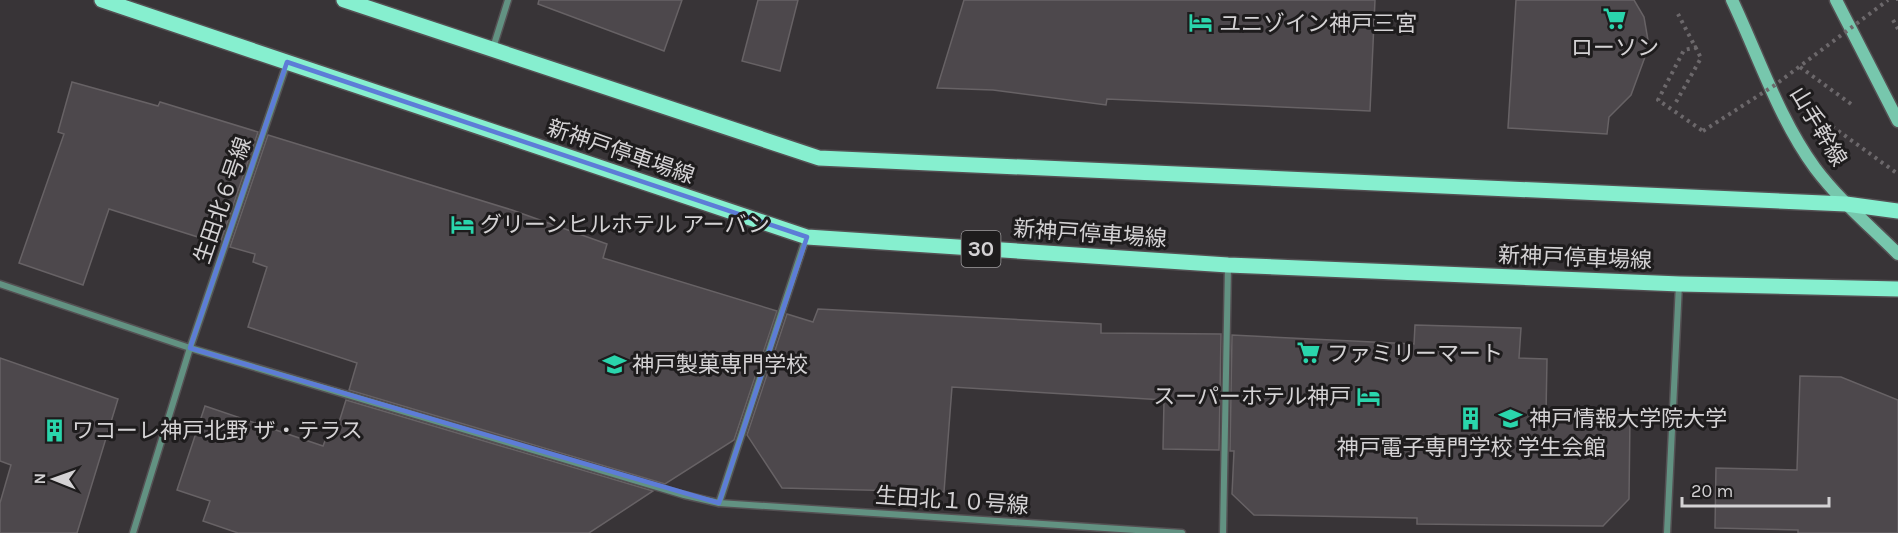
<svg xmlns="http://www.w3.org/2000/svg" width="1898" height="533" font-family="Karla,'Noto Sans JP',sans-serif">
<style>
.building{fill:#4d484c;stroke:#676265;stroke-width:1.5}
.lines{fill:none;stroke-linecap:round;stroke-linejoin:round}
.street-casing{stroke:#545053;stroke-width:9}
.secondary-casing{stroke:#545053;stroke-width:15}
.primary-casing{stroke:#545053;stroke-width:18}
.path{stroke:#6c686b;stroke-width:4;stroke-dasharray:3 4.5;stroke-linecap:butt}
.street{stroke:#629282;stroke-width:6}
.secondary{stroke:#77c7ad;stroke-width:12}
.primary{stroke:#86efcf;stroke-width:15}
.path-bridge{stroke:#6c686b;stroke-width:4;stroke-dasharray:3 4.5;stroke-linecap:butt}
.marked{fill:none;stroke:#5d7cd7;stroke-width:4.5;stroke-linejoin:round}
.labels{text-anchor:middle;stroke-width:6;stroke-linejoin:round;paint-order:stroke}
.shield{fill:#1e1c1d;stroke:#9d9b9d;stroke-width:1.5}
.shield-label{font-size:21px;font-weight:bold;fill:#d4d2d4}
.poi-label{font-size:22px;fill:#d4d2d4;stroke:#1e1c1d;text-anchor:start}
.street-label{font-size:22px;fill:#d4d2d4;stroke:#1e1c1d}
</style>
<rect width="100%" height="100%" fill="#383437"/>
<!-- building -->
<g class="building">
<path d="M539 0H682L664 51 538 4Z"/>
<path d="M758 0H798L780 71 742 61Z"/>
<path d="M964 0H1375L1370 111 1107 99 1106 105 993 90 937 88Z"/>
<path d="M1516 0H1634L1644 17 1649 46 1631 95 1609 117 1607 134 1508 128Z"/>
<path d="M72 82 158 106 160 102 258 132 220 244 109 209 83 285 19 263 64 134 58 132Z"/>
<path d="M268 135 512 210 607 244 603 258 777 311 734 440 665 484 349 390 357 363 248 327 267 267 253 262 255 254 230 247Z"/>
<path d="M818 309 1101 324V333L1221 334 1219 450 1163 449 1164 400 952 387 944 492 782 488 747 435 787 314 813 322Z"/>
<path d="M1415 325 1521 328 1519 358 1547 359 1546 414 1630 416 1629 499 1603 526 1417 524V518L1254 515 1232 494 1234 451H1230L1232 335 1414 344Z"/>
<path d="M0 358 118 399 77 533H0V503L11 465 0 461Z"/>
<path d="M1800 376 1841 377 1898 400V533H1798V530L1715 528 1716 468 1797 470Z"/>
<path d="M346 400 653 491 589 533H238L203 521 210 501 177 490 205 406 323 446 327 436 334 438Z"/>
</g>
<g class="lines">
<defs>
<g id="street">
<path d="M493 48 508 0"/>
<path d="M0 284 190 348 684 495 719 503 1182 533"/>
<path d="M719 503 806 238"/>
<path d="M133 533 190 348 287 63"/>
<path d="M1223 533 1228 267"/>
<path d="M1667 533 1679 284"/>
</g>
<g id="secondary">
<path d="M1732 0C1758 55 1779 119 1815 168 1839 200 1870 226 1898 254"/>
<path d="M1836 0 1898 121"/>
</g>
<g id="primary">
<path d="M102 0 807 237 1228 265 1680 284 1898 289"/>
<path d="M344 0 819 158 1846 204 1898 211"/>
</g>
</defs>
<!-- street casing -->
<use href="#street" class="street-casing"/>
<!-- secondary casing -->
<use href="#secondary" class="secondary-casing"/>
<!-- primary casing -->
<use href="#primary" class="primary-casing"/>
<!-- path -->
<g class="path">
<path d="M1898 0V1"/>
<path d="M1893 20 1898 29"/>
<path d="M1697 47 1684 50 1658 100 1703 131"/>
<path d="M1800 67 1851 104"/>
<path d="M1676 102 1701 58 1678 14"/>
<path d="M1826 122 1898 174"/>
</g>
<!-- street -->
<use href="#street" class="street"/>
<!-- secondary -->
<use href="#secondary" class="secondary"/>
<!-- primary -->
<use href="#primary" class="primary"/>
<!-- path-bridge -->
<path class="path-bridge" d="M1703 131 1775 85 1888 0"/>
</g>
<!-- marked area -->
<path class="marked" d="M287 62 807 237 719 503 190 348Z"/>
<!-- icons -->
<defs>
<symbol id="supermarket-bare" viewBox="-9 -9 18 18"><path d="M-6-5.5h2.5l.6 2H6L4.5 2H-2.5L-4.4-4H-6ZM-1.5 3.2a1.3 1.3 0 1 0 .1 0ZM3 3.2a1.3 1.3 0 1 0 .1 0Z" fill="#2ad5ac" stroke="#1e1c1d" stroke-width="2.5" paint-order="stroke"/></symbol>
<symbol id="hotel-bare" viewBox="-9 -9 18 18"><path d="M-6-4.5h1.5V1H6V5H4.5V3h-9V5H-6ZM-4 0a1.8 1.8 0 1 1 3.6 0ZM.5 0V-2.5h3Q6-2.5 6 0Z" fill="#2ad5ac" stroke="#1e1c1d" stroke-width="2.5" paint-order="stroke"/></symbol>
<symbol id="university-bare" viewBox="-9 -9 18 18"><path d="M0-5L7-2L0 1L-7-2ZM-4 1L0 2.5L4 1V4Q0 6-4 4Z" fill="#2ad5ac" stroke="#1e1c1d" stroke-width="2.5" paint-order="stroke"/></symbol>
<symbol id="building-bare" viewBox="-9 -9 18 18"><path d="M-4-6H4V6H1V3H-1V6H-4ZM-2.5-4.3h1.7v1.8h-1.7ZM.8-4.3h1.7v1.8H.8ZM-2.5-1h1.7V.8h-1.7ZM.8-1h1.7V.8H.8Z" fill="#2ad5ac" stroke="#1e1c1d" stroke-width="2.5" paint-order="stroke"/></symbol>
</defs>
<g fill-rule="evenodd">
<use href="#supermarket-bare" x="1598" y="2" width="33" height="33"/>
<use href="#hotel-bare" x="1184" y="6" width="33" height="33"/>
<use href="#hotel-bare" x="446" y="208" width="33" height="33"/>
<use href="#supermarket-bare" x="1292" y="336" width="33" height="33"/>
<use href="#university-bare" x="598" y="348" width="33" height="33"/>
<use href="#hotel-bare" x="1352" y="380" width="33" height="33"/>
<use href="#building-bare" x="1454" y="402" width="33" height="33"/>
<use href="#university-bare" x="1494" y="402" width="33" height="33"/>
<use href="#building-bare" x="38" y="414" width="33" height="33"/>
</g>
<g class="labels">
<!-- shield labels -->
<rect class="shield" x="961.5" y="231" width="39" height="36" rx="4.5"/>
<g class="shield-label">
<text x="981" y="256">30</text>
</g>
<!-- poi labels -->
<g class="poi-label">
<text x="1219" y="31">ユニゾイン神戸三宮</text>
<text x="1615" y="55" text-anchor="middle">ローソン</text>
<text x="480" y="232">グリーンヒルホテル アーバン</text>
<text x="1327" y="361">ファミリーマート</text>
<text x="632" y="372">神戸製菓専門学校</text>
<text x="1351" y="404" text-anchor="end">スーパーホテル神戸</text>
<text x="1529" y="426">神戸情報大学院大学</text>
<text x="72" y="438">ワコーレ神戸北野 ザ・テラス</text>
<text x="1471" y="455" text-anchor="middle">神戸電子専門学校 学生会館</text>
</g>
<!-- street labels -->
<g class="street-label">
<text transform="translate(1819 126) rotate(59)" y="8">山手幹線</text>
<text transform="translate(621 151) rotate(19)" y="8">新神戸停車場線</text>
<text transform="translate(222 200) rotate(-71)" y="8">生田北６号線</text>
<text transform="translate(1090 233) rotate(4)" y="8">新神戸停車場線</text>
<text transform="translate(1575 257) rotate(2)" y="8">新神戸停車場線</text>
<text transform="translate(952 500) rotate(4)" y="8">生田北１０号線</text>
</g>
</g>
<!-- north arrow -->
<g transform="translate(54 479) rotate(271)" stroke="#1e1c1d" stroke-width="4.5" paint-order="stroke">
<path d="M0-4.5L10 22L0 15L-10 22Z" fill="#d4d2d4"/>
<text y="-9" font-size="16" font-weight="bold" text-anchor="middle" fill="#d4d2d4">N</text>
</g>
<!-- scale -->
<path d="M1682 497v9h147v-9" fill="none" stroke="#d4d2d4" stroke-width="3"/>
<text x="1691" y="497" font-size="18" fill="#d4d2d4" stroke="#1e1c1d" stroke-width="4.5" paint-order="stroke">20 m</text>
</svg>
